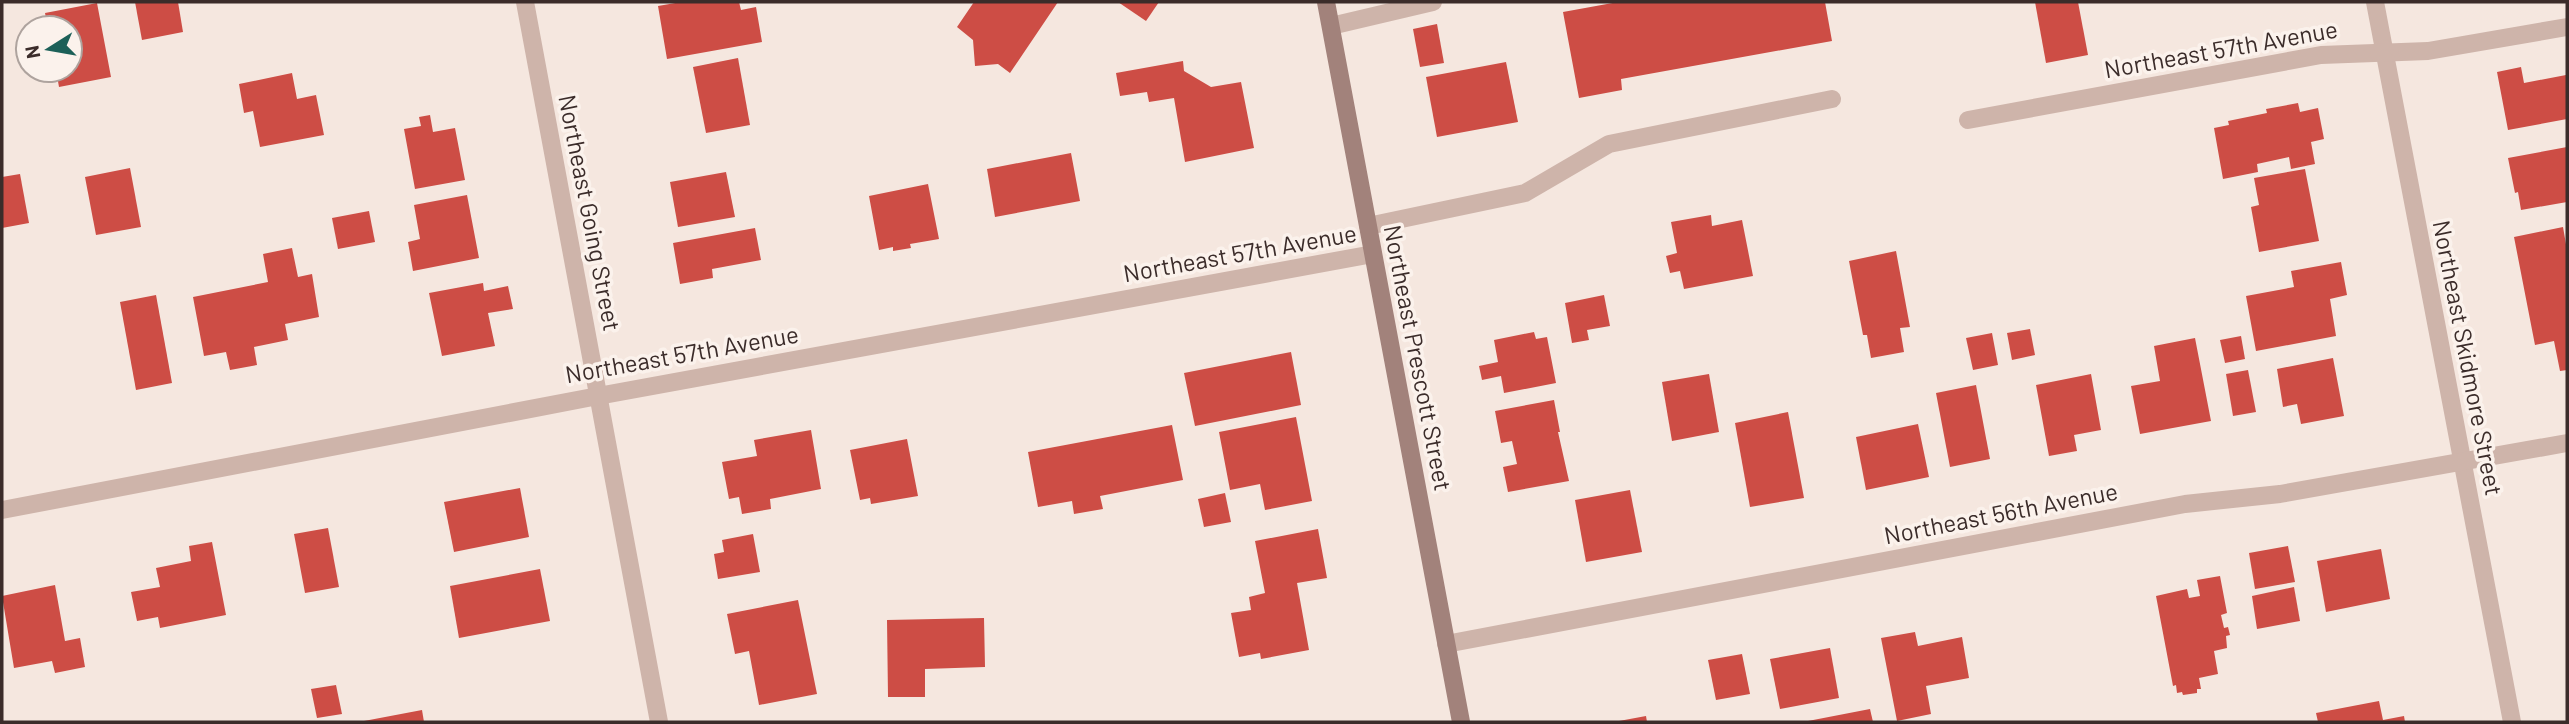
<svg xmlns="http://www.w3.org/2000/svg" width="2569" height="724" font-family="Barlow,sans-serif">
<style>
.building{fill:#cd4d45}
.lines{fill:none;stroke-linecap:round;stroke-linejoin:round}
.lane{stroke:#ceb4aa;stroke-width:18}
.street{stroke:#ceb4aa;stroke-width:18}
.secondary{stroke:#a2827b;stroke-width:18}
.labels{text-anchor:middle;stroke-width:7;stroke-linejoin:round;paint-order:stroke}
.street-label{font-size:24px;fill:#3b2c2a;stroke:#fbf2ec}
</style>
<rect width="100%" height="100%" fill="#f5e7df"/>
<!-- building -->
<g class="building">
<path d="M135 2H178L183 32 142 40Z"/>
<path d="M681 2H739L741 10 756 7 762 42 667 59 658 6Z"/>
<path d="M974 2H1058L1010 73 998 64 975 66 973 40 957 27Z"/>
<path d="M1118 2H1159L1146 21Z"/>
<path d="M1618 2H1825L1832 41 1621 79 1622 90 1579 98 1563 12Z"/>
<path d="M2035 2H2078L2088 55 2046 63Z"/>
<path d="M97 3 111 77 59 87 56 70H70V28H48L45 13Z"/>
<path d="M1437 24 1444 63 1420 67 1413 29Z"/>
<path d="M738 58 750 125 706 133 693 67Z"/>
<path d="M1183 61 1184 71 1211 87 1241 82 1254 148 1185 162 1174 98 1149 102 1147 92 1120 96 1116 73Z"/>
<path d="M1506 62 1518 122 1437 137 1426 77Z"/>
<path d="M2521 67 2524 83 2566 75 2567 119 2508 130 2497 72Z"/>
<path d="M292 73 297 99 316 95 324 135 260 147 253 111 244 113 239 84Z"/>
<path d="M2298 103 2300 112 2318 108 2324 139 2311 142 2315 164 2291 169 2289 157 2257 164 2258 172 2223 179 2214 128 2229 125 2228 121 2267 113 2266 109Z"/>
<path d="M430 115 433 132 455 128 465 180 415 189 404 129 421 126 419 117Z"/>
<path d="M2567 147V202L2521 210 2518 192 2515 193 2508 158Z"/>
<path d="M1071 153 1080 201 995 217 987 169Z"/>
<path d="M130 168 141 227 96 235 85 177Z"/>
<path d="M2305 169 2319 241 2259 252 2251 207 2259 205 2254 178Z"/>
<path d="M726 172 735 217 678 227 670 182Z"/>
<path d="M20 174 29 223 2 228V177Z"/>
<path d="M928 184 939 239 910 244 911 248 893 251V247L879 250 869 196Z"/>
<path d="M467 195 479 258 413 271 408 242 420 239 414 205Z"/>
<path d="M369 211 375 242 338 249 332 218Z"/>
<path d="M1711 215 1712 226 1742 220 1753 276 1684 289 1680 271 1670 273 1666 256 1677 253 1671 222Z"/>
<path d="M2563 227 2567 250V370L2560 371 2554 341 2535 345 2514 237Z"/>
<path d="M755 228 761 260 712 269 713 278 680 284 673 243Z"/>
<path d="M292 248 298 277 312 274 319 317 285 324 288 340 254 347 257 365 230 370 226 352 204 356 193 297 268 282 263 254Z"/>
<path d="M1896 251 1910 327 1900 328 1904 352 1871 358 1867 335H1863L1849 261Z"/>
<path d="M2341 262 2347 295 2330 299 2336 336 2256 351 2246 296 2294 287 2291 271Z"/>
<path d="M483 283 484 291 508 286 513 309 488 313 495 346 442 356 429 293Z"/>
<path d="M156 295 172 383 136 390 120 302Z"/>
<path d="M1604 295 1610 326 1587 330 1589 340 1572 343 1565 303Z"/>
<path d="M2030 329 2035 355 2012 360 2007 333Z"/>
<path d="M1534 332 1536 339 1547 337 1556 383 1504 393 1501 376 1482 380 1479 366 1498 362 1494 340Z"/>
<path d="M1992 333 1998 365 1973 370 1966 338Z"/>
<path d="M2241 336 2245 359 2225 363 2220 340Z"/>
<path d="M2195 338 2211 421 2140 434 2131 386 2160 381 2154 346Z"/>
<path d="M1291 352 1301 405 1195 426 1184 373Z"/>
<path d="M2333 358 2344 416 2301 424 2297 404 2283 407 2277 369Z"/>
<path d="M2248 370 2256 412 2233 416 2226 374Z"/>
<path d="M1709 374 1719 432 1672 441 1662 382Z"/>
<path d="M2091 374 2101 430 2074 435 2077 451 2049 456 2036 385Z"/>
<path d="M1976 385 1990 459 1950 467 1936 393Z"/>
<path d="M1554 400 1560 432H1558L1569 481 1508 492 1503 467 1517 464 1512 441 1501 443 1495 411Z"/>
<path d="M1788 412 1804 498 1750 507 1735 423Z"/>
<path d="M1296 417 1312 501 1265 510 1260 484 1230 490 1219 432Z"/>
<path d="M1918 424 1929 477 1866 490 1856 437Z"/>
<path d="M1172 425 1183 480 1100 496 1103 509 1074 514 1072 501 1038 507 1028 452Z"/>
<path d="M811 430 821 489 770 499 771 509 742 514 739 497 729 499 722 462 757 456 754 440Z"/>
<path d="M907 439 918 496 871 504 870 498 860 500 850 450Z"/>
<path d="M520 488 529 537 454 552 444 502Z"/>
<path d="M1630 490 1642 552 1586 562 1575 500Z"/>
<path d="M1225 493 1231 522 1204 527 1198 499Z"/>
<path d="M328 528 339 587 305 593 294 534Z"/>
<path d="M1318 529 1327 578 1297 583 1309 650 1261 659 1260 653 1239 657 1231 613 1251 610 1249 597 1265 593 1255 541Z"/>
<path d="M753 534 760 572 718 579 714 554 724 552 722 540Z"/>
<path d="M212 542 226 615 160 628 158 617 137 621 131 592 160 587 156 568 191 561 189 546Z"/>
<path d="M2288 546 2295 582 2255 589 2249 553Z"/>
<path d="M2381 549 2390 599 2326 612 2317 561Z"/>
<path d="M540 569 550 621 459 638 450 586Z"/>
<path d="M2220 576 2227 613 2221 615 2224 628 2228 627 2230 635 2226 636 2227 648 2214 651 2218 674 2199 678 2201 689H2197V693L2183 695 2182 692 2177 693 2176 685 2173 686 2156 596 2187 589 2189 598 2200 596 2197 580Z"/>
<path d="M55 585 65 641 80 638 85 667 55 673 52 661 14 668 2 596Z"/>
<path d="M2294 587 2300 621 2257 629 2252 596Z"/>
<path d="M798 600 817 694 759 705 749 651 735 654 727 614Z"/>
<path d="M984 618 985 667 925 669V697H888L887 620Z"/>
<path d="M1915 632 1918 646 1962 637 1969 678 1926 686 1931 714 1897 721 1881 638Z"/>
<path d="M1830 648 1839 698 1780 709 1770 659Z"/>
<path d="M1742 654 1750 694 1716 700 1708 660Z"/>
<path d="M336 685 342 714 317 718 311 689Z"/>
<path d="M2379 701 2383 720 2404 716 2405 722H2318L2316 713Z"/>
<path d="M1870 709 1873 722H1808V721Z"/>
<path d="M422 710 424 722H364V721Z"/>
<path d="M1646 716 1647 722H1620L1619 721Z"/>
</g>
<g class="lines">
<!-- lane -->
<g class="lane">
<path d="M1331 26 1433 2"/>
<path d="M1368 226 1525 193 1609 144 1832 99"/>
</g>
<!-- street -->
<g class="street">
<path d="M525 2 659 722"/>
<path d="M2375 2 2512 722"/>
<path d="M1968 120 2321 55 2428 51 2567 27"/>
<path d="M2 510 598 396 1373 254"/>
<path d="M1446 644 2185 504 2280 494 2567 443"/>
</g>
<!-- secondary -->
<path class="secondary" d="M1326 2 1461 722"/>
</g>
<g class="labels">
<!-- street labels -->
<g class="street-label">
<text transform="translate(2221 50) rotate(-10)" y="8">Northeast 57th Avenue</text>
<text transform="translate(589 213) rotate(79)" y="8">Northeast Going Street</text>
<text transform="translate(1240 254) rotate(-10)" y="8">Northeast 57th Avenue</text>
<text transform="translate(682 355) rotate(-10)" y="8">Northeast 57th Avenue</text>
<text transform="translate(1417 358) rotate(79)" y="8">Northeast Prescott Street</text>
<text transform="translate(2467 358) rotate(79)" y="8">Northeast Skidmore Street</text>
<text transform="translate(2001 514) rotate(-11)" y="8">Northeast 56th Avenue</text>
</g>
</g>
<!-- border -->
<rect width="2569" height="724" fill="none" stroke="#3b2c2a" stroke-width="7"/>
<!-- north arrow -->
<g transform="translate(49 49) rotate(259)"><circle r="33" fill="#fbf2ec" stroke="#aea39e" stroke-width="2"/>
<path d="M0-5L12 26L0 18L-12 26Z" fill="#1c6058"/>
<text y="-10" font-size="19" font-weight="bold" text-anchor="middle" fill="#3b2c2a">N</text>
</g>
</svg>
